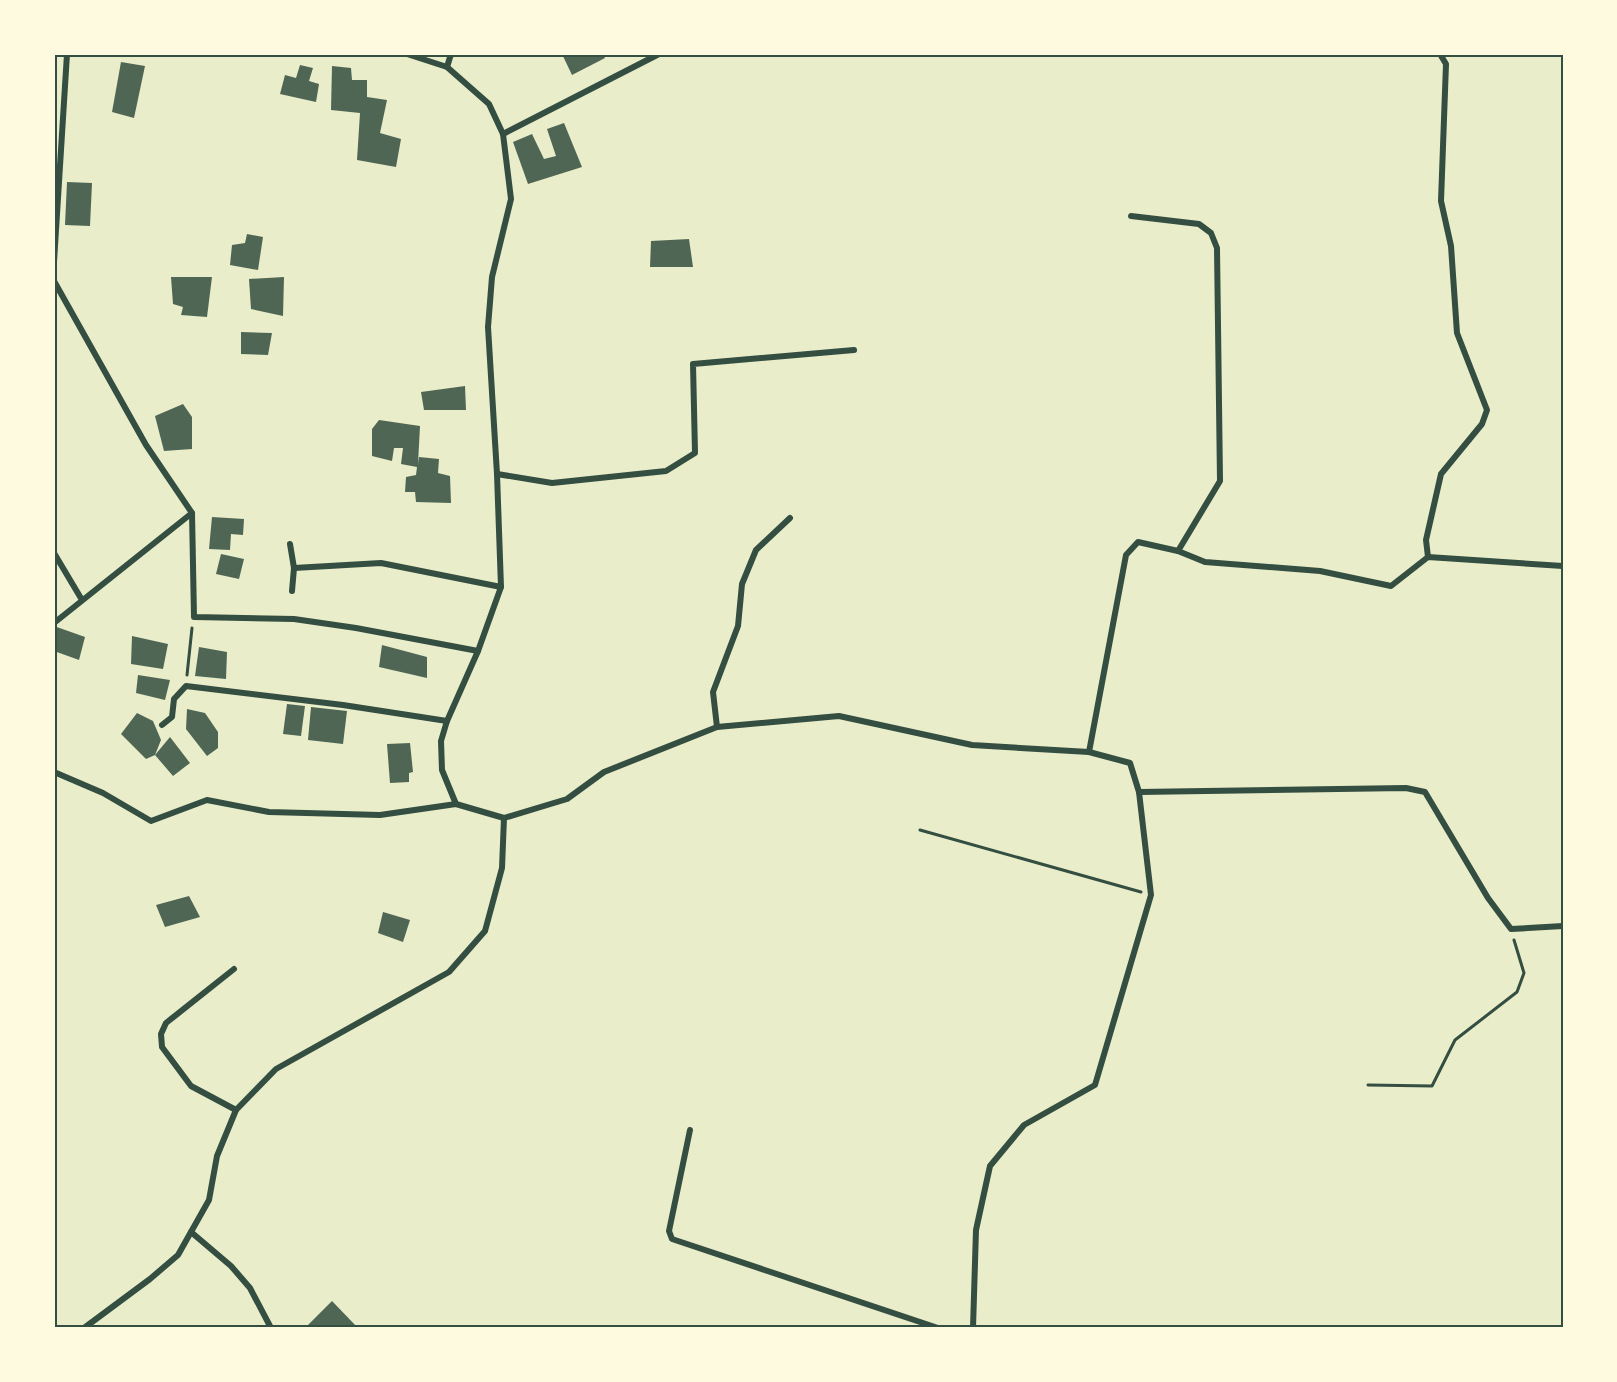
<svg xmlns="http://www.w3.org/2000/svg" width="1617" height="1382" font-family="Overpass,sans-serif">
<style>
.building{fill:#4f6655}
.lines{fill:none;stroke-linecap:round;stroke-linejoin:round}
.path{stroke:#344e41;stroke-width:3}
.minor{stroke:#344e41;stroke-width:6}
.neatline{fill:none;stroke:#344e41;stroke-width:2}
</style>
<rect width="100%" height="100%" fill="#e9edc9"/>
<!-- building -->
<g class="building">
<path d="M562 54H603L605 58 572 75Z"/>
<path d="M121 62 145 66 134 118 112 112Z"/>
<path d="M300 65 313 68 309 81 319 84 316 102 280 94 285 75 296 78Z"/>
<path d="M332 66 351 68 352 80H367V97L387 100 380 133 401 139 396 167 357 160 360 113 331 110Z"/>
<path d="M564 123 582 167 528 184 513 142 532 134 544 159 556 156 547 129Z"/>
<path d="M67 182 92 183 90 226 65 225Z"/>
<path d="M247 234 263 237 258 270 230 265 232 245 245 243Z"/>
<path d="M689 239 693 267H650L651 241Z"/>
<path d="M171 277H212L207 317 181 315 183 307 173 304Z"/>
<path d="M284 277 283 316 251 309 249 279Z"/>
<path d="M241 332 272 333 268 355 241 354Z"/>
<path d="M465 386 466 410H424L421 392Z"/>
<path d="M183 404 192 417V449L164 451 155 416Z"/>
<path d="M379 420 420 426 418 464 419 457 439 459 438 473 450 476 451 503 416 502 415 492H405L406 477 416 475 417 467 401 464 403 448H394L392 461 372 456V429Z"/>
<path d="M212 517 244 519 243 535 231 534 230 550 209 549Z"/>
<path d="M221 554 244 559 239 579 216 574Z"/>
<path d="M54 626 85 637 79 660 54 651Z"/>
<path d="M132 636 168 644 163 669 131 664Z"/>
<path d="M382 645 427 657V678L379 667Z"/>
<path d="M199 647 227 652 226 679 195 676Z"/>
<path d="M138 675 170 680 165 700 136 693Z"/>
<path d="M287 704 305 706 301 736 283 734Z"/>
<path d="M311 707 347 711 343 744 308 740Z"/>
<path d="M187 709 205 713 218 732V748L207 756 186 729Z"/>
<path d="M137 713 153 721 161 740 155 755 146 759 121 734Z"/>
<path d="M170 737 190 763 173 776 155 755Z"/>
<path d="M410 743 413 772 409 773V782L390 783 387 744Z"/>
<path d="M189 896 200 917 165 927 156 905Z"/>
<path d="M383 912 410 920 403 942 378 933Z"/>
<path d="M332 1301 358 1328H305Z"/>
</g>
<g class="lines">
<!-- path -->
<g class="path">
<path d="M187 675 192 628"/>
<path d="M920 830 1141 892"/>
<path d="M1368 1085 1432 1086 1455 1040 1517 992 1524 973 1514 940"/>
</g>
<!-- minor -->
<g class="minor">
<path d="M407 54 447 67 489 104 503 134 511 199 492 277 488 327 497 474 501 587 478 651 447 721 441 741 442 770 456 804 504 818 567 799 604 772 717 727 839 716 972 745 1089 752 1130 763 1139 792 1151 895 1095 1085 1024 1125 990 1166 976 1230 973 1328"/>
<path d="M447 67 451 54"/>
<path d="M503 134 659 54"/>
<path d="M1131 216 1199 224 1211 233 1217 248 1220 481 1178 551 1205 562 1320 571 1391 586 1428 557 1563 566"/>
<path d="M54 262 67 54"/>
<path d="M54 281 146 445 192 513 194 617 294 619 356 628 478 651"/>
<path d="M497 474 552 483 666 471 695 453 693 364 854 350"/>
<path d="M290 544 294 568 292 591"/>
<path d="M54 553 82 600"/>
<path d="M1428 557 1426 540 1441 474 1482 424 1487 410 1457 333 1451 246 1441 201 1446 64 1440 54"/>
<path d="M294 568 381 563 501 587"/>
<path d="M54 623 192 513"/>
<path d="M162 725 172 717 174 699 186 686 343 705 447 721"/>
<path d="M717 727 713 692 738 626 742 584 756 550 790 518"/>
<path d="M1089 752 1126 555 1138 542 1178 551"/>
<path d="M54 772 103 793 151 821 207 800 269 812 380 815 456 804"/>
<path d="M1139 792 1406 788 1425 792 1488 898 1511 929 1563 926"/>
<path d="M234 969 166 1023 161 1034 162 1047 191 1086 236 1110"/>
<path d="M690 1130 669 1231 672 1239 938 1328"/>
<path d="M191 1232 231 1266 250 1288 271 1328"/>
<path d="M84 1328 150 1279 178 1255 209 1200 217 1156 236 1110 276 1069 449 972 485 931 502 868 504 818"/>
</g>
</g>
<!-- border -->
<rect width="1617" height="1382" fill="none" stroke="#fefae0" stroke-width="111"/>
<rect x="56" y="56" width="1506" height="1270" class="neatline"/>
</svg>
